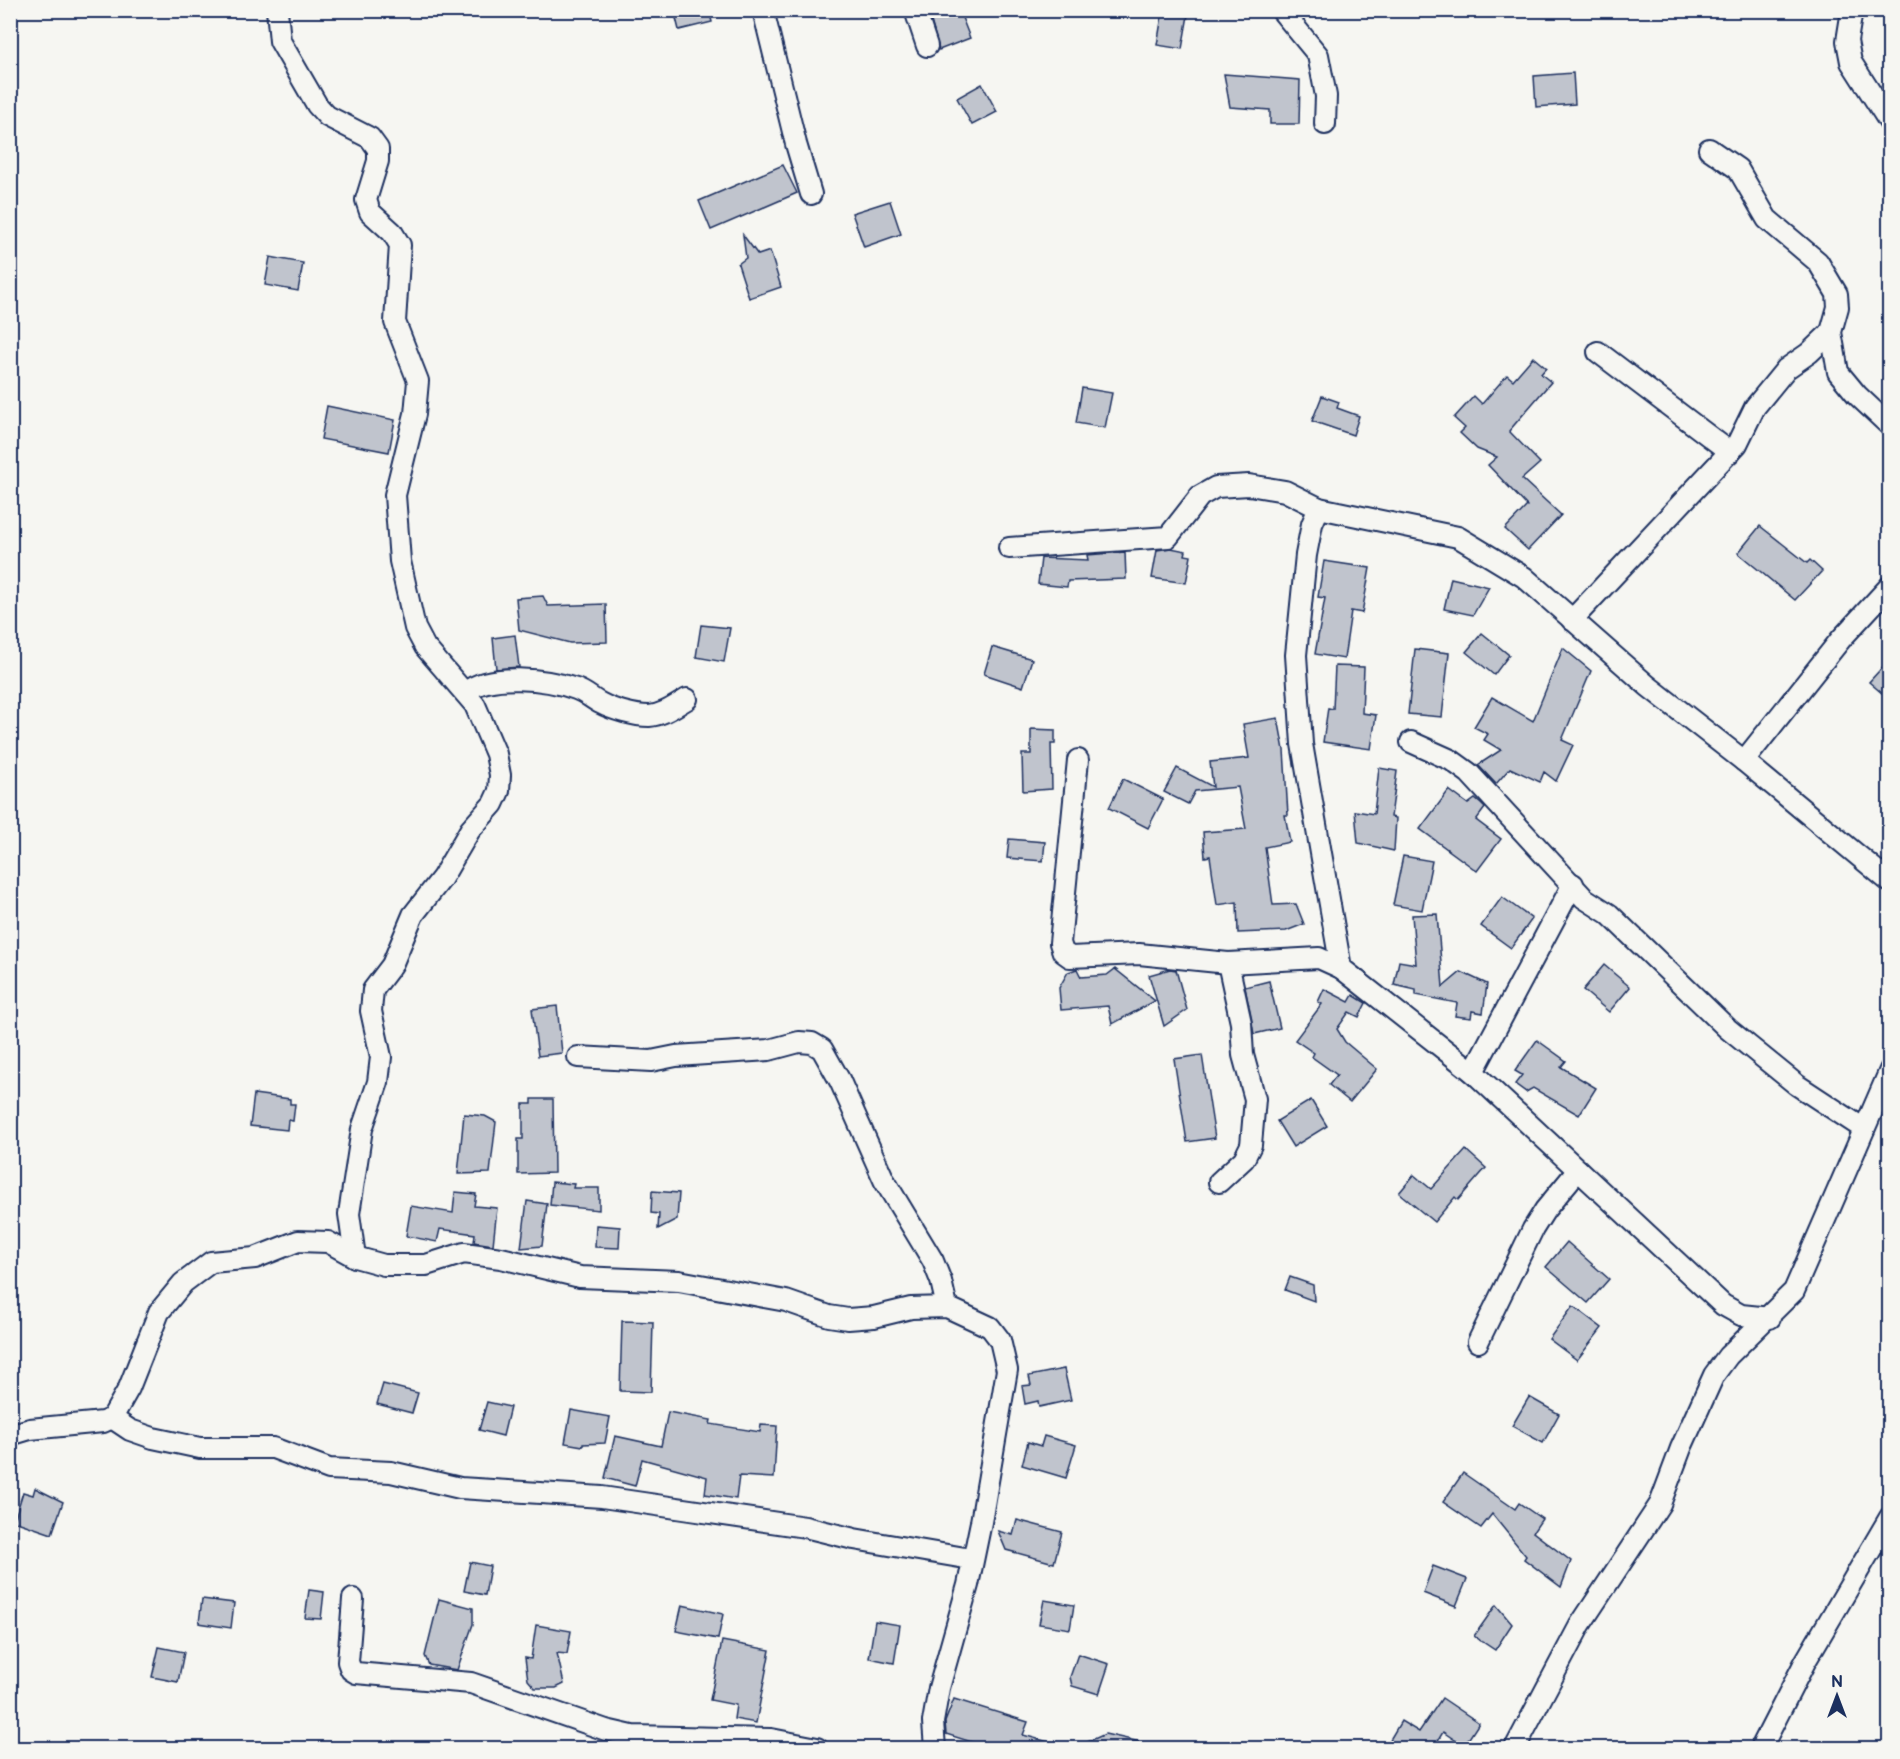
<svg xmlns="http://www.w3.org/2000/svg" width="1900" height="1759" font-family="'Balsamiq Sans',sans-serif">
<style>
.building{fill:#c0c4cd;stroke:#1b2f5e;stroke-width:1.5}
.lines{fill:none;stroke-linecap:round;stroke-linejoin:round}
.street-casing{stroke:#1b2f5e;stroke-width:24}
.street{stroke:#f6f6f2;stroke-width:20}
</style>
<rect width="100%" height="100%" fill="#f6f6f2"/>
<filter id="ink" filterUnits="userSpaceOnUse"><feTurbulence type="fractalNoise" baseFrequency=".0167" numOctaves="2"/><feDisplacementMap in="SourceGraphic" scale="12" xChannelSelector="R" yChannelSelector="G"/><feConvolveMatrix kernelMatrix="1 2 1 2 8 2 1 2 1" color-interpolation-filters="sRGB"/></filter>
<g filter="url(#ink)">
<!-- building -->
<g class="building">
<path d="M674 10H709L712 22 679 30Z"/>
<path d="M928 10H959L970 38 939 50Z"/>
<path d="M1163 10H1189L1182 49 1157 45Z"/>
<path d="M1573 73 1575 104 1536 107 1534 76Z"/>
<path d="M1224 74 1300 80 1299 124H1270V110L1230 107Z"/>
<path d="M982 84 997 112 972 125 957 98Z"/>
<path d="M783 165 797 193 711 230 699 201Z"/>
<path d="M890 201 901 234 864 247 852 213Z"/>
<path d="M743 235 758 255 770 251 781 287 749 298 738 264 746 258Z"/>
<path d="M270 257 303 263 298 291 265 285Z"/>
<path d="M1533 357 1546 368 1541 374 1551 382 1509 431 1540 463 1522 479 1561 515 1528 550 1505 529 1527 506 1488 465 1497 457 1477 449 1460 433 1465 428 1454 418 1474 396 1482 404 1507 375 1513 380Z"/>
<path d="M1082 388 1112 393 1105 428 1076 423Z"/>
<path d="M1322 396 1339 402 1337 408 1359 416 1353 435 1312 421Z"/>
<path d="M327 406 395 420 389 452 321 439Z"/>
<path d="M1760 526 1807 563 1810 560 1822 571 1795 600 1738 553Z"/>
<path d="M1171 548 1186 551 1185 555 1191 556 1186 583 1152 578 1157 550Z"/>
<path d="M1125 552 1126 579 1068 581 1067 587 1038 584 1041 558 1088 560 1087 555Z"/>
<path d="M1324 561 1370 568 1362 613 1351 611 1344 659 1315 654 1325 598 1318 597Z"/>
<path d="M1451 578 1489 587 1473 615 1444 609Z"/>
<path d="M543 596 548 606 606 604 607 642 570 643 519 630 516 598Z"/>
<path d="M701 625 730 628 724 662 696 657Z"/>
<path d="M1482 633 1509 655 1494 675 1466 652Z"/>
<path d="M515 635 519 667 496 669 493 638Z"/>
<path d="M992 647 1032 659 1023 687 984 674Z"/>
<path d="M1563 648 1591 671 1562 740 1573 745 1556 781 1544 772 1540 782 1510 768 1496 784 1478 765 1501 750 1484 740 1488 734 1474 727 1492 697 1533 721Z"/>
<path d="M1415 649 1449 653 1442 717 1408 714Z"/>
<path d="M1890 659V700L1869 682Z"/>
<path d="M1335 666 1364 667 1362 713 1376 715 1371 749 1323 742 1328 708 1333 709Z"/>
<path d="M1278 718 1284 750 1288 815H1285L1290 842 1265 847 1273 905 1296 904 1304 924 1286 931 1238 933 1237 902 1217 905 1210 856 1205 857 1203 832 1246 829 1238 787 1195 791 1188 804 1164 792 1177 768 1213 787 1210 762 1249 758 1243 724Z"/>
<path d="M1031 729 1055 730V744H1051L1052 789 1023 791 1022 754H1031Z"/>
<path d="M1379 768 1397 771 1391 817 1396 818 1394 851 1358 843 1355 811 1374 814Z"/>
<path d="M1123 779 1163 799 1148 828 1109 808Z"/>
<path d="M1449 790 1468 804 1475 799 1481 804 1485 808 1476 820 1501 839 1477 871 1420 829Z"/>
<path d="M1009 839 1045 842 1043 861 1007 858Z"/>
<path d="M1403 856 1432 861 1422 910 1393 905Z"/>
<path d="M1502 897 1532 919 1511 948 1481 926Z"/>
<path d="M1437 914 1443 987 1461 972 1487 984 1483 1013 1472 1011 1471 1018 1455 1016 1457 1003 1416 995V990L1394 985 1399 961 1416 964 1412 915Z"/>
<path d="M1604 965 1630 987 1609 1012 1583 990Z"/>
<path d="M1077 969 1081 977 1107 975 1115 969 1155 1001 1112 1024 1108 1006 1061 1010 1059 988 1068 972Z"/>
<path d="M1170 969 1176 970 1187 1010 1164 1026 1149 975Z"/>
<path d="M1269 981 1280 1028 1254 1034 1245 987Z"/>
<path d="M1324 989 1349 1002 1353 995 1366 1003 1359 1017 1349 1012 1337 1029 1345 1042 1377 1069 1350 1102 1329 1085 1337 1075 1312 1057 1314 1053 1295 1040 1322 1004 1318 1002Z"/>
<path d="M557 1006 562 1053 538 1056 532 1009Z"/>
<path d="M1537 1040 1566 1061 1561 1067 1596 1088 1579 1115 1533 1088 1526 1092 1515 1084 1522 1075 1515 1071Z"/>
<path d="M1202 1055 1215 1138 1187 1142 1174 1059Z"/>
<path d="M254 1094 290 1099V1104H295L293 1121 288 1120 287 1130 250 1126Z"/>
<path d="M532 1099H553L554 1173 518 1174V1139H523V1104H532Z"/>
<path d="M1311 1100 1327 1126 1293 1147 1277 1121Z"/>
<path d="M464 1114 485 1116 496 1122 490 1173 458 1174Z"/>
<path d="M1466 1150 1486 1168 1458 1200 1455 1197 1434 1222 1399 1193 1414 1175 1431 1189Z"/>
<path d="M552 1182 574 1184 573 1188H599V1210L550 1205Z"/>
<path d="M652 1191 679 1193 677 1219 658 1229 659 1214 651 1213Z"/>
<path d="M455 1192 476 1194 474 1206 497 1208 493 1245 474 1242 475 1234 440 1229 437 1242 406 1236 411 1206 453 1213Z"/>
<path d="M527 1201 547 1204 542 1246 521 1248Z"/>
<path d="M596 1225 620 1227 619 1248 595 1247Z"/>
<path d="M1567 1242 1609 1279 1588 1303 1546 1267Z"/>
<path d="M1290 1277 1313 1285 1314 1301 1285 1290Z"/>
<path d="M1573 1306 1602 1328 1577 1360 1549 1339Z"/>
<path d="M622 1321 653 1322 651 1392 620 1391Z"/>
<path d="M1064 1369 1071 1400 1039 1407 1038 1401 1025 1404 1022 1386 1031 1385 1029 1376Z"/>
<path d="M383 1384 418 1393 412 1413 377 1404Z"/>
<path d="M1529 1397 1559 1414 1543 1443 1512 1426Z"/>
<path d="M487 1402 510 1407 503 1436 479 1430Z"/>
<path d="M571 1410 610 1417 605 1443 583 1444V1446L565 1443Z"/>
<path d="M668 1412 711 1420 710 1424 760 1432 761 1425 777 1426 774 1478 739 1476 736 1499 705 1494 707 1477 642 1459 635 1486 605 1478 615 1436 661 1446Z"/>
<path d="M1044 1436 1076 1445 1066 1478 1022 1465 1028 1442 1041 1446Z"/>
<path d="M1463 1473 1515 1509 1519 1503 1542 1519 1533 1532 1571 1561 1561 1587 1524 1559 1526 1556 1492 1514 1481 1528 1443 1502Z"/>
<path d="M35 1488 63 1502 52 1534 14 1521 23 1492 33 1495Z"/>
<path d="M1017 1520 1062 1532 1054 1563 1006 1550 998 1531 1013 1535Z"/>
<path d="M470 1562 490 1566 485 1595 464 1591Z"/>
<path d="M1433 1566 1467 1579 1456 1606 1423 1593Z"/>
<path d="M309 1590 324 1592 321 1619 305 1618Z"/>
<path d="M202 1599 234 1603 231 1628 199 1623Z"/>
<path d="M439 1599 473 1608V1624L457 1670 429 1665 425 1656Z"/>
<path d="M1044 1600 1074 1605 1070 1629 1039 1624Z"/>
<path d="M682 1605 723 1614 718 1639 676 1631Z"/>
<path d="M1496 1605 1512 1624 1495 1650 1474 1636Z"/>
<path d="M875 1621 900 1625 894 1663 869 1658Z"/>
<path d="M536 1625 571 1631 567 1654 557 1653 564 1684 556 1688H535L528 1680 525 1658 531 1659Z"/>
<path d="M722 1641 770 1650 756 1723 734 1719 736 1705 710 1700Z"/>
<path d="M159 1647 184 1652 178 1682 152 1677Z"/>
<path d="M1078 1654 1109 1664 1099 1694 1072 1686 1070 1677Z"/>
<path d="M1442 1698 1479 1723 1464 1746 1443 1732 1433 1749H1397L1388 1743 1401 1721 1419 1732Z"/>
<path d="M954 1699 1028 1722 1023 1735 1056 1744 1055 1749H994L946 1734 945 1722Z"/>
<path d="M1105 1734 1145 1743 1144 1749H1072Z"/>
</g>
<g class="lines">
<defs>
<g id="street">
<path d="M277 10 280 41 317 105 327 116 370 138 378 149V161L366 200 370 212 392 232 400 245 395 322 418 381 415 414 395 495 400 561 415 628 425 647 475 705 496 754 500 775 499 791 493 804 470 830 442 878 413 915 392 965 373 990 371 1011 381 1057 378 1082 362 1129 349 1214 355 1257"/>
<path d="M763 10 796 144 811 194"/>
<path d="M915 10 927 46"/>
<path d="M1281 10 1318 55 1326 96 1325 124"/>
<path d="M1852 10 1847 41 1851 62 1890 123"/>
<path d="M1709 149 1738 169 1767 219 1818 262 1837 294 1838 307 1831 332 1838 372 1857 395 1890 426"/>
<path d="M1598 352 1730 452"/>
<path d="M1319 508 1312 524 1306 555 1296 655 1302 744 1341 968"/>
<path d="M1009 548 1168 537 1200 496 1216 487 1249 485 1285 491 1319 508 1458 537 1524 577 1648 686 1744 761 1890 882"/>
<path d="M1572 620 1737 444 1755 407 1786 369 1809 353 1831 332"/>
<path d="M466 692C489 672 548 679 576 689 585 692 592 699 600 703 613 710 635 716 649 716 663 715 675 706 687 699"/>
<path d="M1411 742 1451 760 1469 773 1584 898 1609 914 1728 1029 1797 1085 1864 1129"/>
<path d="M1078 760 1060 943 1063 952 1070 957 1139 954 1228 963 1319 958 1341 968 1473 1072 1723 1305 1741 1315 1770 1318"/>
<path d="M1744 761 1841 639 1890 586"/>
<path d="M578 1057 651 1061 676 1056 769 1050 799 1042 812 1043 822 1049 840 1081 884 1180 933 1261 941 1281 947 1307"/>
<path d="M1473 1072 1573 884"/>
<path d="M1219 1182 1244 1159 1251 1145 1255 1099 1243 1055 1241 1023 1228 963"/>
<path d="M1478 1342 1533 1229 1545 1210 1578 1170"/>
<path d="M112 1418 130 1430 153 1438 200 1448H273L329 1469 391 1472 460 1488 602 1497 805 1527 854 1539 971 1559"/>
<path d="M10 1435 30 1429 103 1422 112 1418 129 1388 159 1312 183 1283 211 1262 255 1258 298 1241 328 1242 355 1257 384 1265H426L464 1253 501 1258 580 1277 679 1281 786 1301 829 1316 848 1319 874 1317 911 1308 947 1307 990 1327 1000 1340 1007 1370 981 1522 968 1585 939 1688 933 1722 935 1748"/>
<path d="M353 1599 348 1662 351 1670 356 1673 471 1683 606 1730 632 1736 771 1739 817 1748"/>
<path d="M1515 1748 1580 1625 1660 1504 1681 1448 1714 1375 1728 1356 1794 1291 1890 1070"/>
<path d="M1761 1748 1805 1662 1890 1517"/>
</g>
</defs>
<!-- street casing -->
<use href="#street" class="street-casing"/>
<!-- street -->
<use href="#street" class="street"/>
</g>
</g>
<!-- margin -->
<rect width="1900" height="1759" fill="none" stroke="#f6f6f2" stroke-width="36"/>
<rect x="18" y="18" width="1864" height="1723" fill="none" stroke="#1b2f5e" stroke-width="2" filter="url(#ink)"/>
<!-- north arrow -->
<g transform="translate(1837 1696)" stroke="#f6f6f2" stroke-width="4.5" paint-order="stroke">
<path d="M0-4.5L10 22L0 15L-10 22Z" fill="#1b2f5e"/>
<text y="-9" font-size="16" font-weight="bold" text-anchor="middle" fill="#1b2f5e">N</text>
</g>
</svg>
